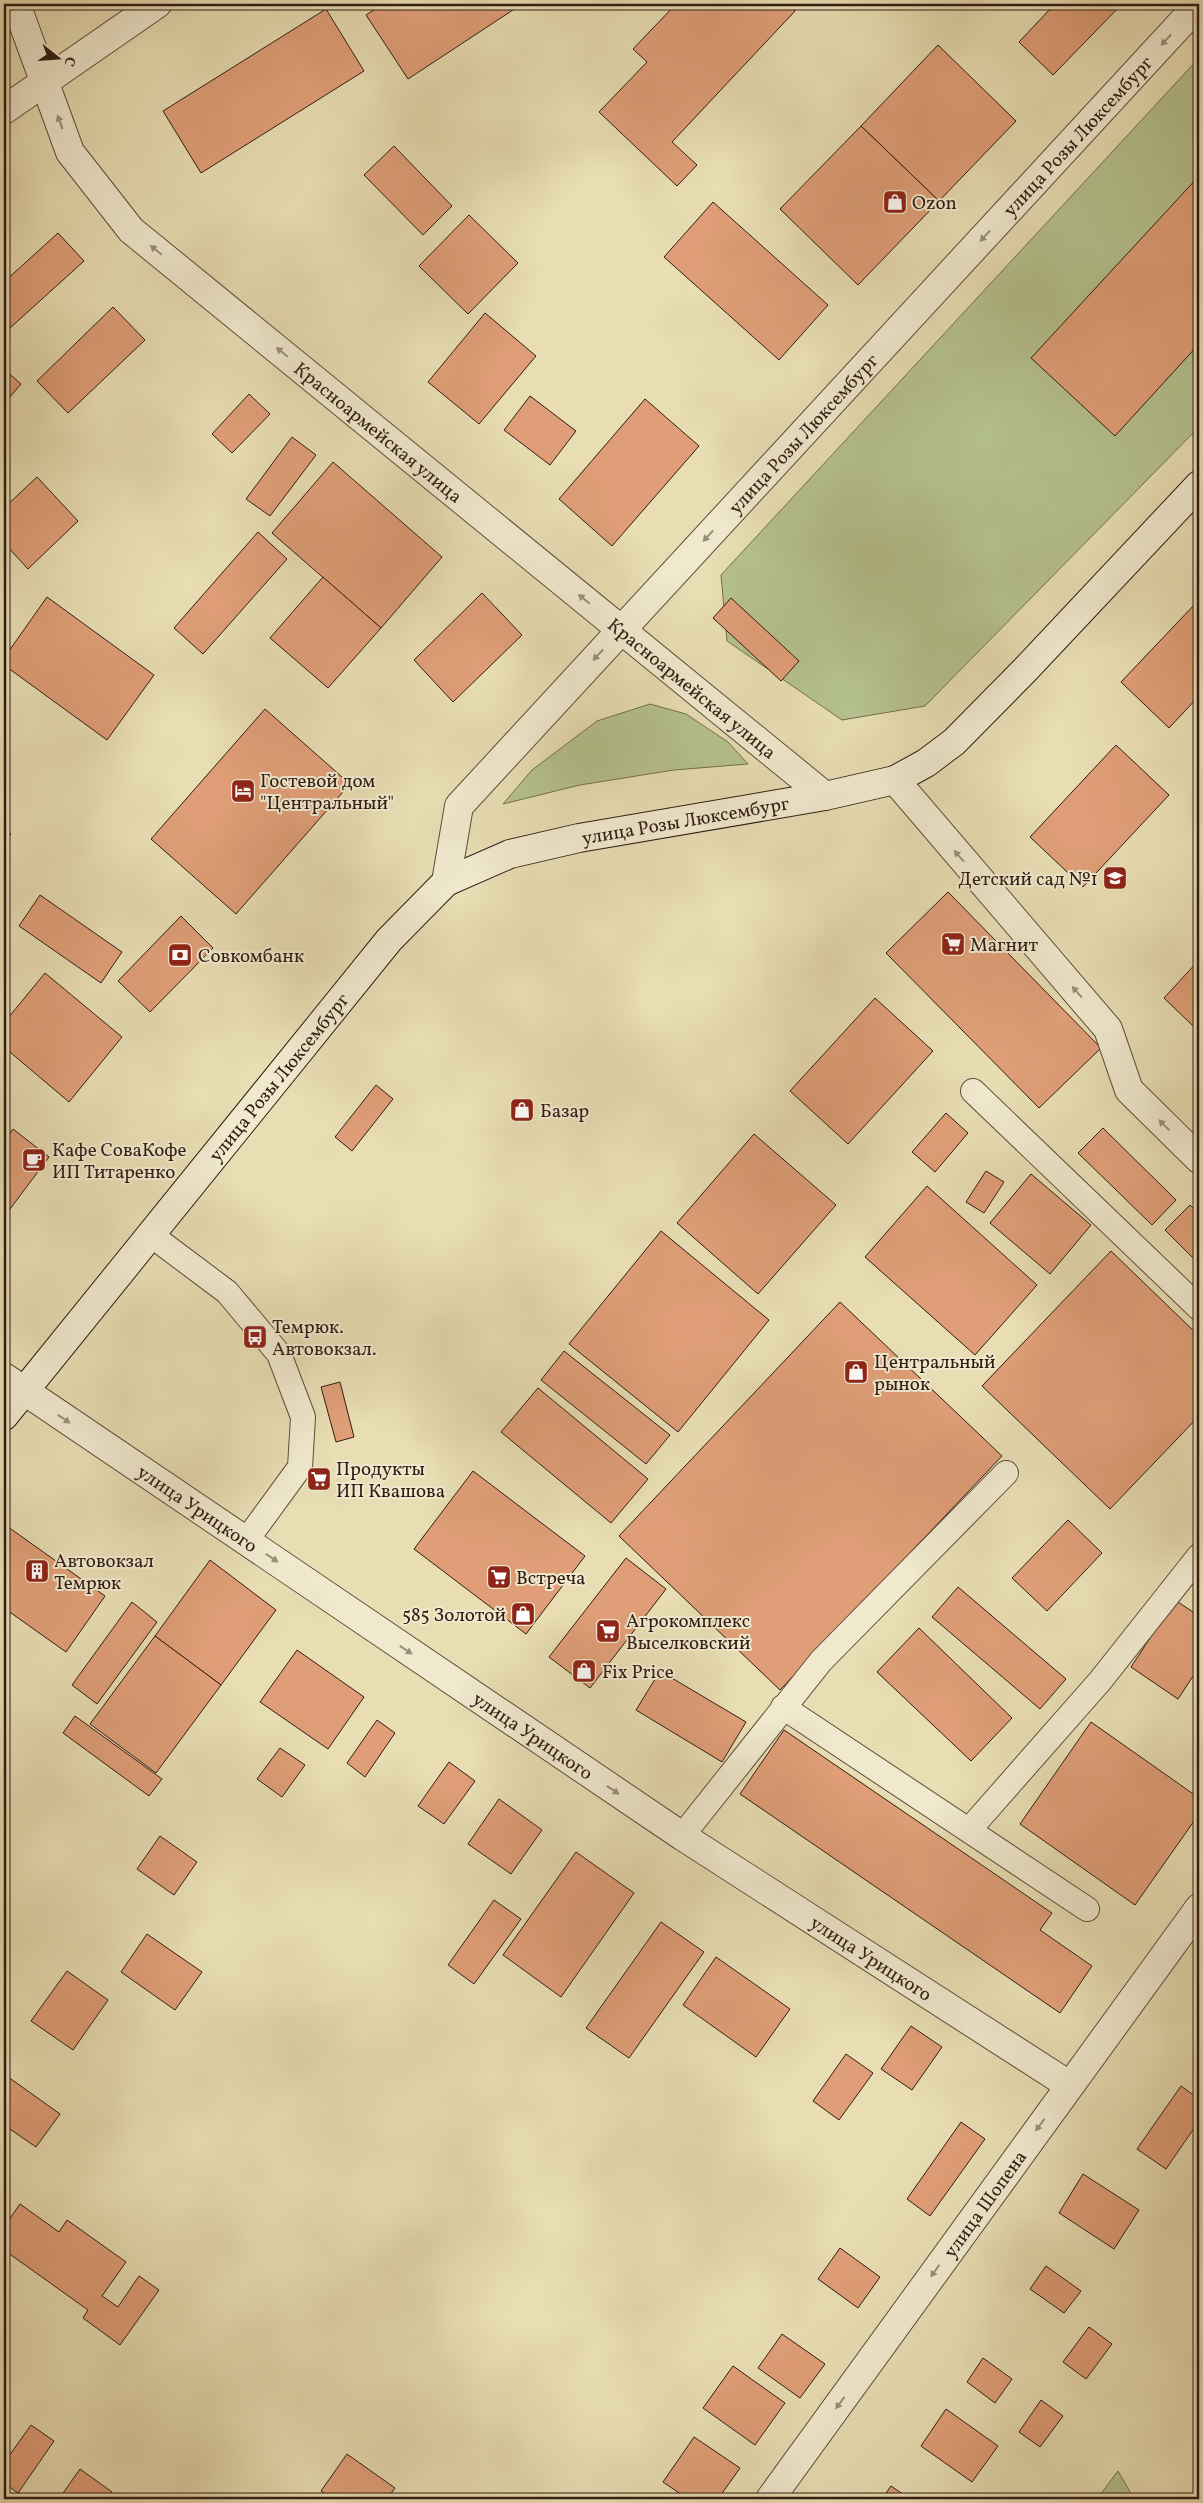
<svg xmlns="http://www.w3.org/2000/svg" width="1203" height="2503" font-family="Vollkorn,serif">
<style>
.green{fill:#b4c18e;stroke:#726e51}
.building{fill:#df9e77;stroke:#311c14}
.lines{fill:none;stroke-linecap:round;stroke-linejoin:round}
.service-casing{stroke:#5f4c3c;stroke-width:26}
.minor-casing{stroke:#5f4c3c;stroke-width:30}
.secondary-casing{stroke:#311c14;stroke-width:30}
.service{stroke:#f0e9ce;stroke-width:24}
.minor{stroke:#f0e9ce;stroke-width:28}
.secondary{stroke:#f0e9ce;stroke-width:28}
.oneway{fill:#9a8d7a}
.labels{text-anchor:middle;stroke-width:4;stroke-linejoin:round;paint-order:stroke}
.street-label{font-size:19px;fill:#311c14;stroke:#f0e9ce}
.poi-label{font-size:19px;fill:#311c14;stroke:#f0e9ce;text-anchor:start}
</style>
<rect width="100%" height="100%" fill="#e8ddb3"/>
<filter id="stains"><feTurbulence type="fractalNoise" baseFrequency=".004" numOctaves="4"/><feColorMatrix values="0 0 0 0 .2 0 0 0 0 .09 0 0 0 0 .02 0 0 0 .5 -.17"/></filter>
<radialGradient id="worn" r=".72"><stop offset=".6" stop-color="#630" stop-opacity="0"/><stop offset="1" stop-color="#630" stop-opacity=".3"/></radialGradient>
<!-- green -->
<g class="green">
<path d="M1199 58V427L925 706 842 720 727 641 721 575Z"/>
<path d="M650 704 686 714 728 742 748 764 674 770 580 785 503 804 532 770 597 721Z"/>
<path d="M1118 2471 1134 2499H1097Z"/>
</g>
<!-- building -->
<g class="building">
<path d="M383 4H522L408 79 366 15Z"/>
<path d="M676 4H787L795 11 672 142 697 165 677 186 599 112 647 62 633 49Z"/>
<path d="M1047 4H1122L1053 75 1019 42 1051 8Z"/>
<path d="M326 9 364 71 201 173 163 111Z"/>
<path d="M938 45 1016 121 939 201 861 126Z"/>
<path d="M861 126 939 201 858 285 780 209Z"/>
<path d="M394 146 452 206 423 235 364 175Z"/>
<path d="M1199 176V344L1115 436 1031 358Z"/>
<path d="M713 202 828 305 779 360 664 257Z"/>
<path d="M469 215 518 263 468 314 419 266Z"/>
<path d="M58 233 84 261 10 328 4 321V282Z"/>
<path d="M113 307 145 340 68 413 37 381Z"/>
<path d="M485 313 536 356 479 424 428 382Z"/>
<path d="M4 369 21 384 4 404Z"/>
<path d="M249 394 270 414 232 453 212 434Z"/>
<path d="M530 396 576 431 550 465 504 430Z"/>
<path d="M645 399 699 446 612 546 559 499Z"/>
<path d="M292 437 316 455 270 516 246 499Z"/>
<path d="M333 462 442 557 381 628 272 533Z"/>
<path d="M37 477 78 521 28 569 4 543V508Z"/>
<path d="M258 532 287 559 203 654 174 628Z"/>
<path d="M323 577 381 628 328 688 270 638Z"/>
<path d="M482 593 522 635 453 702 414 660Z"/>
<path d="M47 597 154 675 107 740 4 665V658Z"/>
<path d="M731 598 799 661 781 681 713 618Z"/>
<path d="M1195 604 1199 608V696L1169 728 1121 682Z"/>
<path d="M265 709 350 784 236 914 151 839Z"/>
<path d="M1116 745 1169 795 1083 887 1030 837Z"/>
<path d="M4 828 11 834 4 843Z"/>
<path d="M948 892 1101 1048 1039 1108 886 953Z"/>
<path d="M40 895 122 952 101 983 19 926Z"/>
<path d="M181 916 213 948 150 1012 118 981Z"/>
<path d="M1199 960V1019L1193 1026 1164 998Z"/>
<path d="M45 973 122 1037 69 1102 4 1047V1023Z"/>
<path d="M875 998 933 1051 848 1144 790 1091Z"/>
<path d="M376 1085 393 1099 352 1151 335 1137Z"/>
<path d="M946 1113 968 1133 935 1172 912 1152Z"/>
<path d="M1103 1128 1176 1200 1152 1225 1078 1153Z"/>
<path d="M13 1129 49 1157 4 1217V1142Z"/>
<path d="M754 1134 836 1205 758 1294 677 1223Z"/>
<path d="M986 1171 1004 1182 984 1213 966 1202Z"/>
<path d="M1031 1174 1091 1225 1050 1274 990 1223Z"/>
<path d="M927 1186 1037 1285 975 1355 865 1257Z"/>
<path d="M1190 1205 1199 1214V1264L1165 1230Z"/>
<path d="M661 1231 769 1320 678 1432 569 1344Z"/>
<path d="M1111 1251 1199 1336V1416L1110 1509 982 1386Z"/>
<path d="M840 1302 1002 1456 780 1690 619 1536Z"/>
<path d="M564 1351 670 1435 646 1464 541 1380Z"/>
<path d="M340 1382 354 1437 336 1442 321 1387Z"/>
<path d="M538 1388 648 1479 611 1523 501 1432Z"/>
<path d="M473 1471 585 1556 526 1634 414 1549Z"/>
<path d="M1068 1520 1102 1553 1047 1611 1012 1578Z"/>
<path d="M4 1524 105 1596 66 1652 4 1608Z"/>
<path d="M626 1558 666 1589 590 1688 549 1657Z"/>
<path d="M210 1560 276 1610 221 1685 155 1636Z"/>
<path d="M958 1587 1066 1679 1040 1709 932 1617Z"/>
<path d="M1175 1600 1199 1616V1667L1178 1699 1131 1667Z"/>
<path d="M132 1602 157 1622 97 1704 72 1685Z"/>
<path d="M919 1628 1012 1718 971 1761 877 1672Z"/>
<path d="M155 1636 221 1685 156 1773 90 1724Z"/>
<path d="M297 1650 364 1697 328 1749 260 1702Z"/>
<path d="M660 1671 746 1722 722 1762 636 1710Z"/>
<path d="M75 1716 162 1779 149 1796 63 1733Z"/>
<path d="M377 1720 395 1733 365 1777 347 1763Z"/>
<path d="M1091 1722 1199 1798V1814L1135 1905 1020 1824Z"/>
<path d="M784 1730 1052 1913 1040 1930 1092 1966 1060 2013 740 1794Z"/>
<path d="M280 1748 305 1765 282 1797 257 1779Z"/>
<path d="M449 1762 475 1781 444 1824 418 1806Z"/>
<path d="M499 1799 542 1830 511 1874 468 1844Z"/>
<path d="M160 1836 197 1862 174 1895 137 1869Z"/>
<path d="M576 1852 634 1893 561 1997 503 1955Z"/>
<path d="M494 1900 521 1919 474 1984 448 1965Z"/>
<path d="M661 1922 704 1952 629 2058 586 2028Z"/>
<path d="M147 1934 202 1972 175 2010 121 1972Z"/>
<path d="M716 1957 790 2009 756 2057 683 2005Z"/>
<path d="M67 1971 108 2000 73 2050 31 2021Z"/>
<path d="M911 2026 942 2047 912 2090 881 2069Z"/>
<path d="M846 2054 873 2073 839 2120 813 2101Z"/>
<path d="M4 2074 60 2114 36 2147 4 2125Z"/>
<path d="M1181 2086 1199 2099V2121L1166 2169 1137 2149Z"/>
<path d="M961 2122 985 2139 930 2216 907 2199Z"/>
<path d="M1083 2174 1139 2210 1114 2249 1059 2213Z"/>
<path d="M20 2204 59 2232 67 2220 126 2262 102 2296 118 2307 139 2276 159 2290 120 2345 83 2318 88 2310 4 2250V2227Z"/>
<path d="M840 2248 880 2277 858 2308 818 2279Z"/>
<path d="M1046 2266 1081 2291 1064 2313 1030 2289Z"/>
<path d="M1089 2327 1112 2344 1086 2379 1063 2362Z"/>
<path d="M782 2334 825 2364 800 2398 758 2368Z"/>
<path d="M983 2358 1012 2379 995 2403 967 2382Z"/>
<path d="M733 2366 785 2403 755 2445 703 2408Z"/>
<path d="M1041 2400 1063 2416 1040 2447 1019 2432Z"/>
<path d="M946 2409 998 2446 972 2482 921 2446Z"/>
<path d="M31 2425 54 2441 18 2493 4 2483V2463Z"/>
<path d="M694 2437 740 2468 718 2499H688L663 2482Z"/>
<path d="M347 2454 395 2488 387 2499H333L321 2491Z"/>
<path d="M80 2469 112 2492 107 2499H59Z"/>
<path d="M891 2486 910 2499H882Z"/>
</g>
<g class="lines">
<defs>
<g id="service">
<path d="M973 1091 1199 1308"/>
<path d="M151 1235 227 1292 279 1354 303 1417 300 1467 246 1541"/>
<path d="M783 1707 1087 1909"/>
<path d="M969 1830 1100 1681 1199 1556"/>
<path d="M682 1836 821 1661 1006 1473"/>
</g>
<g id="minor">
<path id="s1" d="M16 4 70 152 131 230 825 796"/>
<path d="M4 110 157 4"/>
<path d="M895 780 1108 1029 1129 1090 1199 1159"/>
<path id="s2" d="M446 882 459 806 1199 4"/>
<path id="s3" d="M4 1377 682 1836 1069 2085"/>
<path id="s4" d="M770 2499 1199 1908"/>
</g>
<g id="secondary">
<path id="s5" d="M4 1416 389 940 446 882 510 854 579 838 825 796 895 780 926 763 954 742 1025 670 1199 485"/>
</g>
</defs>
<!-- service casing -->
<use href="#service" class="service-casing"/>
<!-- minor casing -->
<use href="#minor" class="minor-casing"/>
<!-- secondary casing -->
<use href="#secondary" class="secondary-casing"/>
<!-- service -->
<use href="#service" class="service"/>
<!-- minor -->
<use href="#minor" class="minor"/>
<!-- secondary -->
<use href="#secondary" class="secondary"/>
</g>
<!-- one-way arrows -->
<defs><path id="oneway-solid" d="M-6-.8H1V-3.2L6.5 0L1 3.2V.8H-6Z" transform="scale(1.25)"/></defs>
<g class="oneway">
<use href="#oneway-solid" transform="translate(1166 40) rotate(133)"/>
<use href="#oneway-solid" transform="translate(60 122) rotate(-110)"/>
<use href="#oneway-solid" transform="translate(985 236) rotate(133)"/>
<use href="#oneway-solid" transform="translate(156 250) rotate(-141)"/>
<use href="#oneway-solid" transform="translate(282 352) rotate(-141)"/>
<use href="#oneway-solid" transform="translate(708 536) rotate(133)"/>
<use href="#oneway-solid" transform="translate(584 599) rotate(-141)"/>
<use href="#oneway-solid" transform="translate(598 655) rotate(133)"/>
<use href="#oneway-solid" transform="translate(959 856) rotate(-131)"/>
<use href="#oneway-solid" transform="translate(1077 992) rotate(-131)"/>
<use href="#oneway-solid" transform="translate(1164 1125) rotate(-136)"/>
<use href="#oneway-solid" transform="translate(64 1419) rotate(34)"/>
<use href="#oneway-solid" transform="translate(272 1558) rotate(34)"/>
<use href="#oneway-solid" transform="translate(406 1650) rotate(34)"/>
<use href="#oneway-solid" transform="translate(613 1790) rotate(34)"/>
<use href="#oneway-solid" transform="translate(1040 2125) rotate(126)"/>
<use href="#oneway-solid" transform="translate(935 2271) rotate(126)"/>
<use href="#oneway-solid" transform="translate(840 2403) rotate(126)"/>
</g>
<!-- icons -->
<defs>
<symbol id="shop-square" viewBox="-11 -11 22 22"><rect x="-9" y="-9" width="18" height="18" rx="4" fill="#8f2418" stroke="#f0e9ce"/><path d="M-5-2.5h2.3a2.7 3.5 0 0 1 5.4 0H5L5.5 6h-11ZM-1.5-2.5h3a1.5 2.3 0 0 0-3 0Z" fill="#fff"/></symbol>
<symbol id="hotel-square" viewBox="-11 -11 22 22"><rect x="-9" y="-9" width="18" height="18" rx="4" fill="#8f2418" stroke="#f0e9ce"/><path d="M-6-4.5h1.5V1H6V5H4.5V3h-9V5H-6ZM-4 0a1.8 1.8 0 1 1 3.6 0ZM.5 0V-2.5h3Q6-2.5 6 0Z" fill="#fff"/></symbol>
<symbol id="school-square" viewBox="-11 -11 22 22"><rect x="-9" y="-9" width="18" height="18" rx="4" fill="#8f2418" stroke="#f0e9ce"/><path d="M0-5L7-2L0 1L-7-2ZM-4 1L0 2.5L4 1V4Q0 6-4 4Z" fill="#fff"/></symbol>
<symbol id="supermarket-square" viewBox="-11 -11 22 22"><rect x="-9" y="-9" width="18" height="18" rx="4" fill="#8f2418" stroke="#f0e9ce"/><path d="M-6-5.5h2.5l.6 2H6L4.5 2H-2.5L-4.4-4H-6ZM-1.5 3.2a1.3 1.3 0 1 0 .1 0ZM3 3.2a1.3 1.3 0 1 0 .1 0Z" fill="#fff"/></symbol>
<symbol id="bank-square" viewBox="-11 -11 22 22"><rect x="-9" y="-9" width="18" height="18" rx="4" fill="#8f2418" stroke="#f0e9ce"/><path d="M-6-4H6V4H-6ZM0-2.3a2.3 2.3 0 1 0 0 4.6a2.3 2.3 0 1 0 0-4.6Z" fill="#fff"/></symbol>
<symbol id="cafe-square" viewBox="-11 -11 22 22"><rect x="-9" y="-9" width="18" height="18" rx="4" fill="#8f2418" stroke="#f0e9ce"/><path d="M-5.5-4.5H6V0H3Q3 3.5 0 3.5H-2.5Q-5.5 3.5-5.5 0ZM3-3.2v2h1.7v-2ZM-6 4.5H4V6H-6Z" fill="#fff"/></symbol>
<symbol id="bus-square" viewBox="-11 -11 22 22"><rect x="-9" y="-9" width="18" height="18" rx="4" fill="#8f2418" stroke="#f0e9ce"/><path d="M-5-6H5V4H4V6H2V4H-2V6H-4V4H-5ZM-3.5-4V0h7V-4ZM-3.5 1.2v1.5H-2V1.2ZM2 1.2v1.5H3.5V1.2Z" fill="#fff"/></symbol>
<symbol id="building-square" viewBox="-11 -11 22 22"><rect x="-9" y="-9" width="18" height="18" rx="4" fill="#8f2418" stroke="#f0e9ce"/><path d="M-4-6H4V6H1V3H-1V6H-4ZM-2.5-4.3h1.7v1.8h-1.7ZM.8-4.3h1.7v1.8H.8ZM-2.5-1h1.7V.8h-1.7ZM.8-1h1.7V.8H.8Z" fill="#fff"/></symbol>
</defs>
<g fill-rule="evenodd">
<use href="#shop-square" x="881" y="188" width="28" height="28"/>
<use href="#hotel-square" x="229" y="777" width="28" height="28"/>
<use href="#school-square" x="1101" y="864" width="28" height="28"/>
<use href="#supermarket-square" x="939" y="930" width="28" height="28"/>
<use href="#bank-square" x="166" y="941" width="28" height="28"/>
<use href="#shop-square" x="508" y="1096" width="28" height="28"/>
<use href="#cafe-square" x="20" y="1146" width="28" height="28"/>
<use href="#bus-square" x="241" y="1323" width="28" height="28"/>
<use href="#shop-square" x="842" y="1358" width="28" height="28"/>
<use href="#supermarket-square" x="305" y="1465" width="28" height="28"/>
<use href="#building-square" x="23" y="1557" width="28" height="28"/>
<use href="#supermarket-square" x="485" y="1563" width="28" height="28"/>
<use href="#shop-square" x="509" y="1600" width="28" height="28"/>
<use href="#supermarket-square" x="594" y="1617" width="28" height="28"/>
<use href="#shop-square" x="570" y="1657" width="28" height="28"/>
</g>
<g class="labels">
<!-- street labels -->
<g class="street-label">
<text dy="7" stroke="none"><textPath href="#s2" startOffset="989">улица Розы Люксембург</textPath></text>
<text dy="7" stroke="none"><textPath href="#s1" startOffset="576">Красноармейская улица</textPath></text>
<text dy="7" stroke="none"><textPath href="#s2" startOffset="584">улица Розы Люксембург</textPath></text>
<text dy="7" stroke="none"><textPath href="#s1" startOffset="981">Красноармейская улица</textPath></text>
<text dy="7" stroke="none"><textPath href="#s5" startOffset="942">улица Розы Люксембург</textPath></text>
<text dy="7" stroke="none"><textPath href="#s5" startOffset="436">улица Розы Люксембург</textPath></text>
<text dy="7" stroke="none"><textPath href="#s3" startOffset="234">улица Урицкого</textPath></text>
<text dy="7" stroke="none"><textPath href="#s3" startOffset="639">улица Урицкого</textPath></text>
<text dy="7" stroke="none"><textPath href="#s3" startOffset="1044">улица Урицкого</textPath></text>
<text dy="7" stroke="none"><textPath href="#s4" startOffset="365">улица Шопена</textPath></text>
</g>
<!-- poi labels -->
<g class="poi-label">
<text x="912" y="209">Ozon</text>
<text x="260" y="787">Гостевой дом<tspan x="260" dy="22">"Центральный"</tspan></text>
<text x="1098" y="885" text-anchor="end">Детский сад №1</text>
<text x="970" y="951">Магнит</text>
<text x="198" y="962">Совкомбанк</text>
<text x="540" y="1117">Базар</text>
<text x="52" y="1156">Кафе СоваКофе<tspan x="52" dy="22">ИП Титаренко</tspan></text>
<text x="272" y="1333">Темрюк.<tspan x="272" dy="22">Автовокзал.</tspan></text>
<text x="874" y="1368">Центральный<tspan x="874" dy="22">рынок</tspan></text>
<text x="336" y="1475">Продукты<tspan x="336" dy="22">ИП Квашова</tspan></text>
<text x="54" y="1567">Автовокзал<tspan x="54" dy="22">Темрюк</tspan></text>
<text x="516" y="1584">Встреча</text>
<text x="506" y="1621" text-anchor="end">585 Золотой</text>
<text x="626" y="1627">Агрокомплекс<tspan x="626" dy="22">Выселковский</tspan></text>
<text x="602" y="1678">Fix Price</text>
</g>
</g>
<!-- margin -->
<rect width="1203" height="2503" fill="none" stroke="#e8ddb3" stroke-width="20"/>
<rect x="5" y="5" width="1193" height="2493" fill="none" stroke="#311c14" stroke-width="2.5"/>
<rect x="10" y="10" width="1183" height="2483" fill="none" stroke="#311c14"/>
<!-- north arrow -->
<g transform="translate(58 58) rotate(107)" stroke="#f0e9ce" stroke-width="4" paint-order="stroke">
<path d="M0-4L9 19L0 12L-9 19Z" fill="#311c14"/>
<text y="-8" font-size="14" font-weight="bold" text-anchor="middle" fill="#311c14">С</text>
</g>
<rect width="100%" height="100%" filter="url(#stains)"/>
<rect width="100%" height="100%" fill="url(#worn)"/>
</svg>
